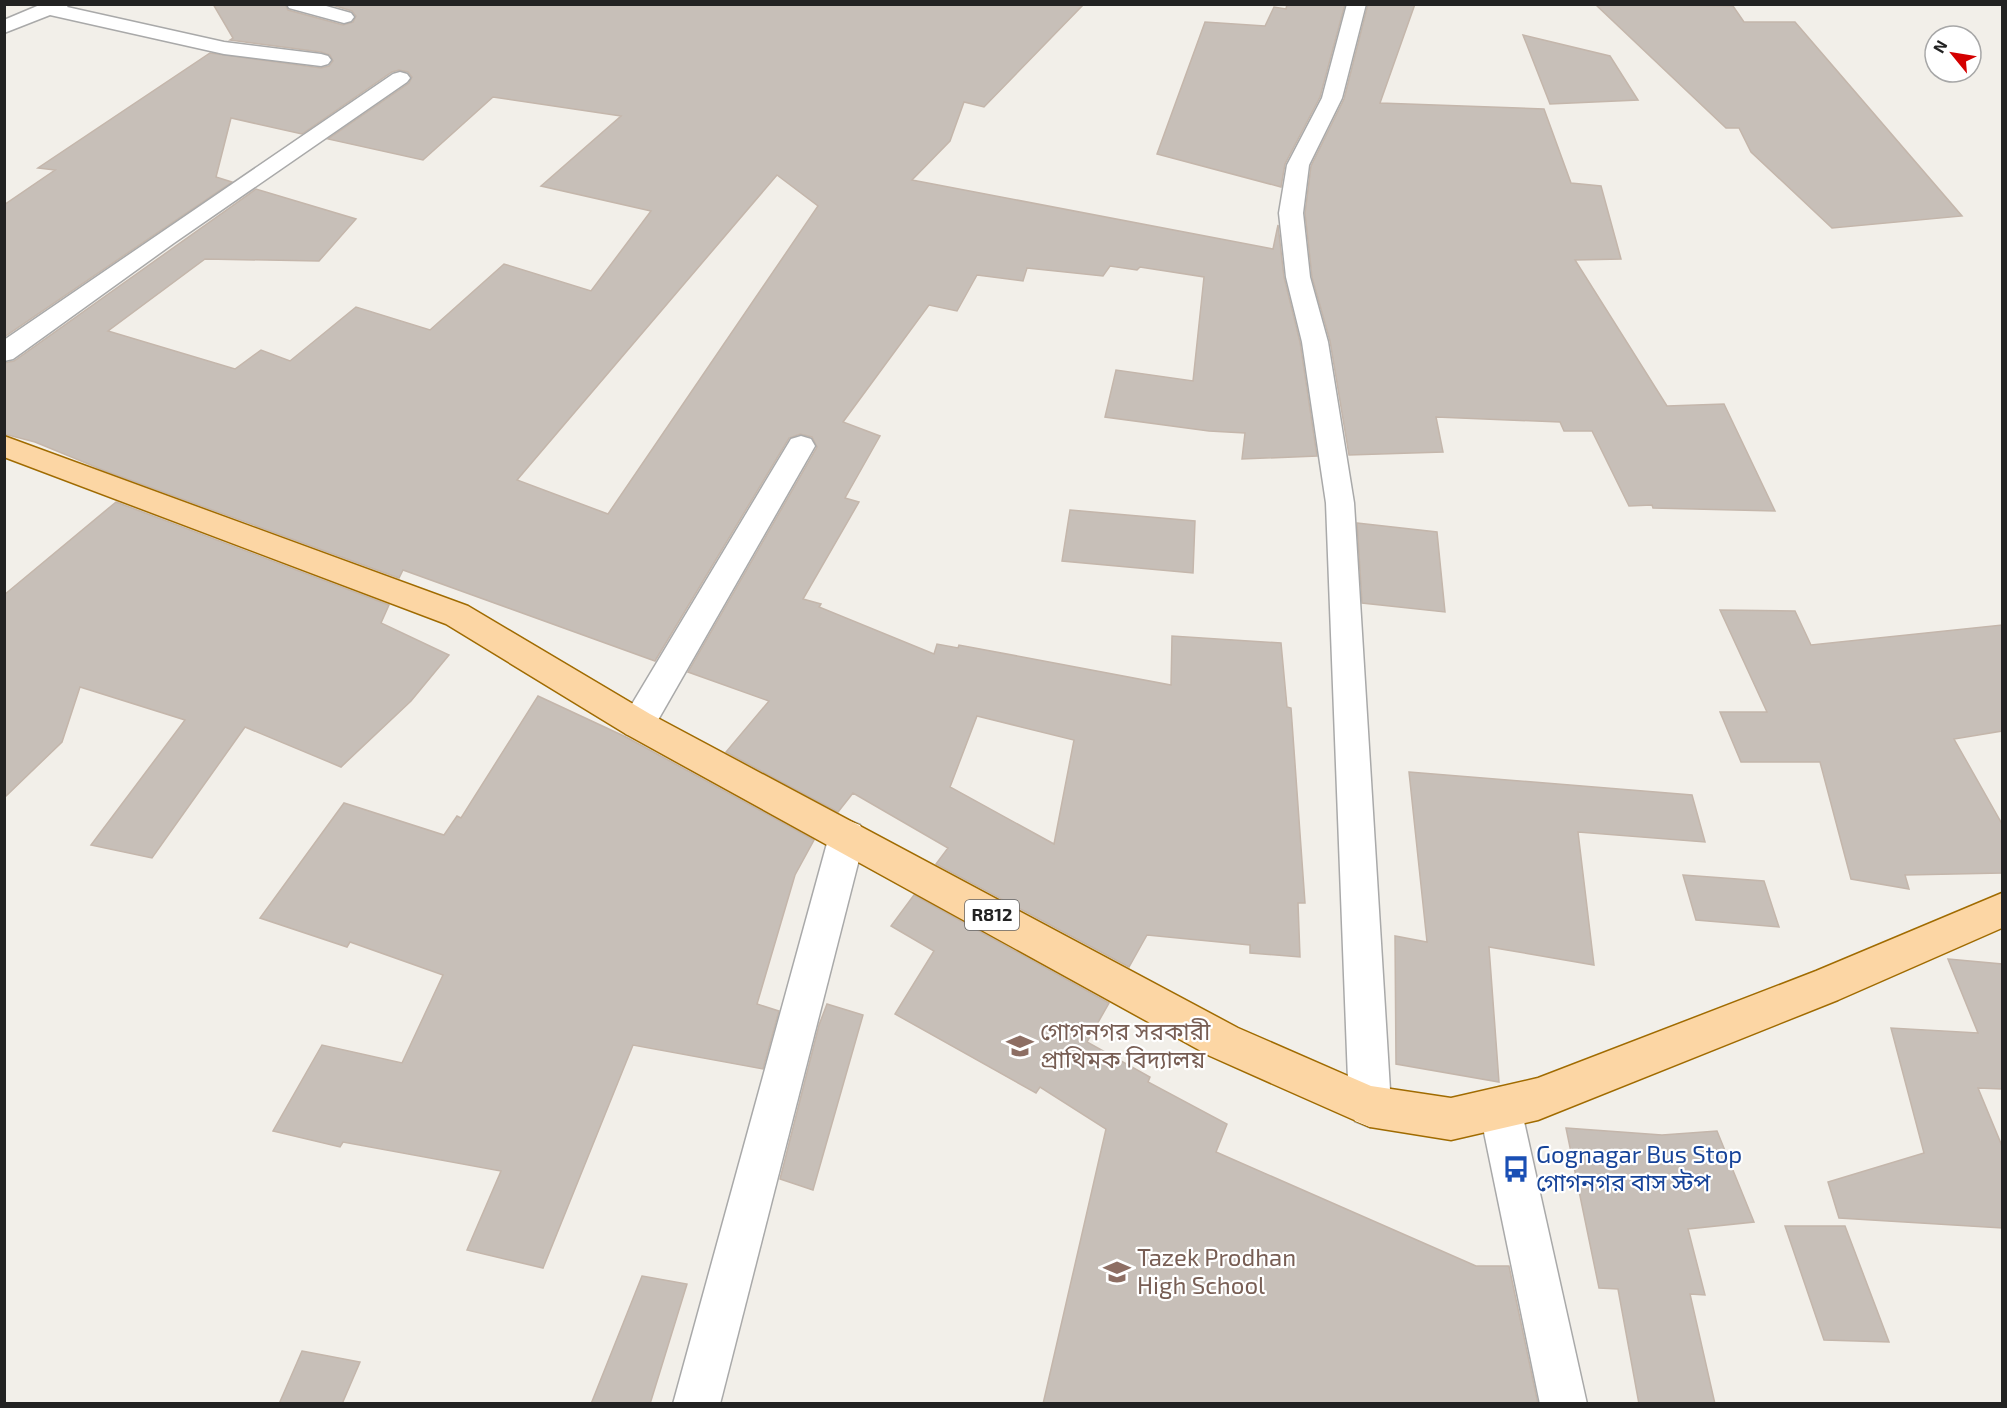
<svg xmlns="http://www.w3.org/2000/svg" width="2007" height="1408" font-family="'Exo 2','Noto Sans Bengali',sans-serif">
<style>
.building{fill:#c7bfb8;stroke:#c4b6ab;stroke-width:1.5;fill-rule:evenodd}
.lines{fill:none;stroke-linecap:round;stroke-linejoin:round}
.minor-casing{stroke:#a9a9a9;stroke-width:3}
.primary-casing{stroke:#a06b00;stroke-width:3}
.minor{fill:#fff;fill-rule:evenodd}
.primary{fill:#fcd6a4;fill-rule:evenodd}
.labels{text-anchor:middle;stroke-width:4.5;stroke-linejoin:round;paint-order:stroke}
.shield{fill:#fff;stroke:#646464;stroke-width:1.5}
.shield-label{font-size:18px;font-weight:bold;fill:#222}
.near-education-label{font-size:24px;fill:#785e54;stroke:#fff;text-anchor:start}
.near-transit-label{font-size:24px;fill:#164399;stroke:#fff;text-anchor:start}
</style>
<rect width="100%" height="100%" fill="#f2efe9"/>
<!-- building -->
<g class="building">
<path d="M213 4H285L288 10 343 25 353 22 356 16 352 11 329 4H1084L984 107 964 102 950 141 912 180 1273 249 1278 225 1284 277 1300 342 1317 456 1242 459 1245 433 1209 431 1105 417 1116 370 1193 381 1204 277 1140 267 1137 270 1110 266 1103 276 1027 268 1023 281 977 275 957 311 929 305 843 422 880 436 845 498 859 502 803 599 821 604 819 607 934 654 937 644 958 648 959 645 1171 685 1172 636 1281 643 1287 707 1291 708 1305 903H1298L1300 957 1250 953V945L1147 935 1129 967 936 864 948 848 853 793 838 812 726 752 769 701 688 672 817 447 812 437 800 434 789 438 655 661 403 570 399 578 103 470 35 442 4 434V363L14 361 256 189 356 219 319 261 205 259 108 331 235 369 261 350 290 361 356 307 430 330 504 264 591 291 651 211 541 186 621 116 493 97 423 160 328 139 409 83 412 77 408 72 399 70 392 72 302 134 231 118 216 177 232 182 4 337V205L55 170 38 168 210 53 321 68 329 66 333 61 330 55 321 52 230 40 233 38ZM777 175 818 206 608 514 517 480ZM977 716 1074 740 1054 844 950 787Z"/>
<path d="M1287 4H1345L1320 97 1285 164 1281 187 1157 154 1205 22 1265 26 1274 7 1286 9Z"/>
<path d="M1368 4H1415L1380 103 1544 109 1571 183 1601 186 1621 259 1575 260 1667 406 1724 404 1775 511 1653 508 1652 505 1629 506 1592 431H1564L1560 422 1436 417 1443 452 1349 455 1330 341 1312 277 1305 213 1311 166 1344 99Z"/>
<path d="M1595 4 1733 6 1744 22H1795L1962 216 1832 228 1751 152 1739 128H1726Z"/>
<path d="M1523 35 1610 56 1638 100 1550 104Z"/>
<path d="M116 502 389 605 381 623 449 655 411 701 341 767 245 727 152 858 91 845 185 720 80 687 62 742 4 798V595Z"/>
<path d="M1070 510 1195 521 1193 573 1062 561Z"/>
<path d="M1357 523 1437 532 1445 612 1362 603Z"/>
<path d="M1720 610 1795 611 1811 645 2002 625V731L1954 739 2002 824V873L1905 875 1909 889 1851 879 1820 762H1741L1720 712H1767Z"/>
<path d="M538 696 626 737 814 840 795 875 757 1004 779 1011 763 1069 633 1045 543 1268 467 1250 501 1171 343 1142 340 1147 273 1131 322 1045 402 1063 443 975 350 942 347 947 260 918 344 803 444 835 457 816 461 818Z"/>
<path d="M1409 772 1692 795 1705 842 1578 832 1594 965 1489 947 1499 1082 1396 1064 1395 936 1427 942Z"/>
<path d="M1683 875 1764 881 1779 927 1696 920Z"/>
<path d="M914 895 1109 1003 1087 1042 1150 1077 1148 1082 1227 1124 1216 1152 1476 1266H1509L1538 1404H1043L1106 1129 1040 1087 1036 1093 895 1014 934 951 891 926Z"/>
<path d="M1948 959 2002 964V1089L1978 1088 2002 1146V1228L1839 1218 1828 1182 1924 1153 1891 1028 1978 1033Z"/>
<path d="M827 1004 863 1015 813 1190 780 1179 819 1025Z"/>
<path d="M1566 1128 1662 1135 1717 1131 1754 1222 1688 1229 1705 1295 1690 1294 1715 1404H1639L1618 1289 1599 1288Z"/>
<path d="M1785 1226H1845L1889 1342 1824 1340Z"/>
<path d="M642 1276 687 1284 650 1404H591Z"/>
<path d="M302 1351 360 1362 342 1404H279Z"/>
</g>
<g class="lines">
<defs>
<g id="minor">
<path d="M42 4H69L67 7 224 42 321 54 328 56 331 60 328 64 321 66 224 54 50 15 4 33V20Z"/>
<path d="M287 4H319L351 13 354 17 351 21 344 23 289 8Z"/>
<path d="M1347 4H1366L1342 98 1309 165 1303 213 1310 277 1328 342 1354 503 1391 1106 1385 1121 1370 1127 1355 1121 1349 1106 1326 503 1302 342 1286 277 1279 213 1287 165 1322 98Z"/>
<path d="M400 72 407 74 410 78 407 82 174 243 13 359 4 361V340L393 74Z"/>
<path d="M801 436 811 439 815 446 650 734 638 738 626 734 621 724 626 714 791 439Z"/>
<path d="M847 820 860 825 865 836 720 1404H673L829 836 834 825Z"/>
<path d="M1500 1087 1515 1093 1521 1108 1587 1404H1540L1479 1108 1485 1093Z"/>
</g>
<path id="primary" d="M4 436 468 606 650 714 1238 1028 1371 1086 1451 1098 1538 1078 1816 971 2002 893V928L1838 1000 1538 1120 1451 1140 1370 1127 1210 1056 626 734 446 624 4 457Z"/>
</defs>
<!-- minor casing -->
<use href="#minor" class="minor-casing"/>
<!-- primary casing -->
<use href="#primary" class="primary-casing"/>
<!-- minor -->
<use href="#minor" class="minor"/>
<!-- primary -->
<use href="#primary" class="primary"/>
</g>
<!-- icons -->
<defs>
<symbol id="school-bare" viewBox="-9 -9 18 18"><path d="M0-5L7-2L0 1L-7-2ZM-4 1L0 2.5L4 1V4Q0 6-4 4Z" fill="#8d6e63" stroke="#fff" stroke-width="2.5" paint-order="stroke"/></symbol>
<symbol id="bus-bare" viewBox="-9 -9 18 18"><path d="M-5-6H5V4H4V6H2V4H-2V6H-4V4H-5ZM-3.5-4V0h7V-4ZM-3.5 1.2v1.5H-2V1.2ZM2 1.2v1.5H3.5V1.2Z" fill="#1a4fb4" stroke="#fff" stroke-width="2.5" paint-order="stroke"/></symbol>
</defs>
<g fill-rule="evenodd">
<use href="#school-bare" x="1001" y="1027" width="38" height="38"/>
<use href="#bus-bare" x="1497" y="1150" width="38" height="38"/>
<use href="#school-bare" x="1098" y="1253" width="38" height="38"/>
</g>
<g class="labels">
<!-- shield labels -->
<rect class="shield" x="965" y="900" width="54" height="30" rx="4.5"/>
<g class="shield-label">
<text x="992" y="921">R812</text>
</g>
<!-- near-education labels -->
<g class="near-education-label">
<text x="1040" y="1040">গোগনগর সরকারী<tspan x="1040" dy="28">প্রাথিমক বিদ্যালয়</tspan></text>
<text x="1137" y="1266">Tazek Prodhan<tspan x="1137" dy="28">High School</tspan></text>
</g>
<!-- near-transit labels -->
<g class="near-transit-label">
<text x="1536" y="1163">Gognagar Bus Stop<tspan x="1536" dy="28">গোগনগর বাস স্টপ</tspan></text>
</g>
</g>
<!-- border -->
<rect width="2007" height="1408" fill="none" stroke="#222222" stroke-width="12"/>
<!-- north arrow -->
<g transform="translate(1953 54) rotate(300)"><circle r="28" fill="#ffffff" stroke="#a7a7a7" stroke-width="1.5"/>
<path d="M0-4.5L10 22L0 15L-10 22Z" fill="#d40000"/>
<text y="-9" font-size="16" font-weight="bold" text-anchor="middle" fill="#222222">N</text>
</g>
</svg>
